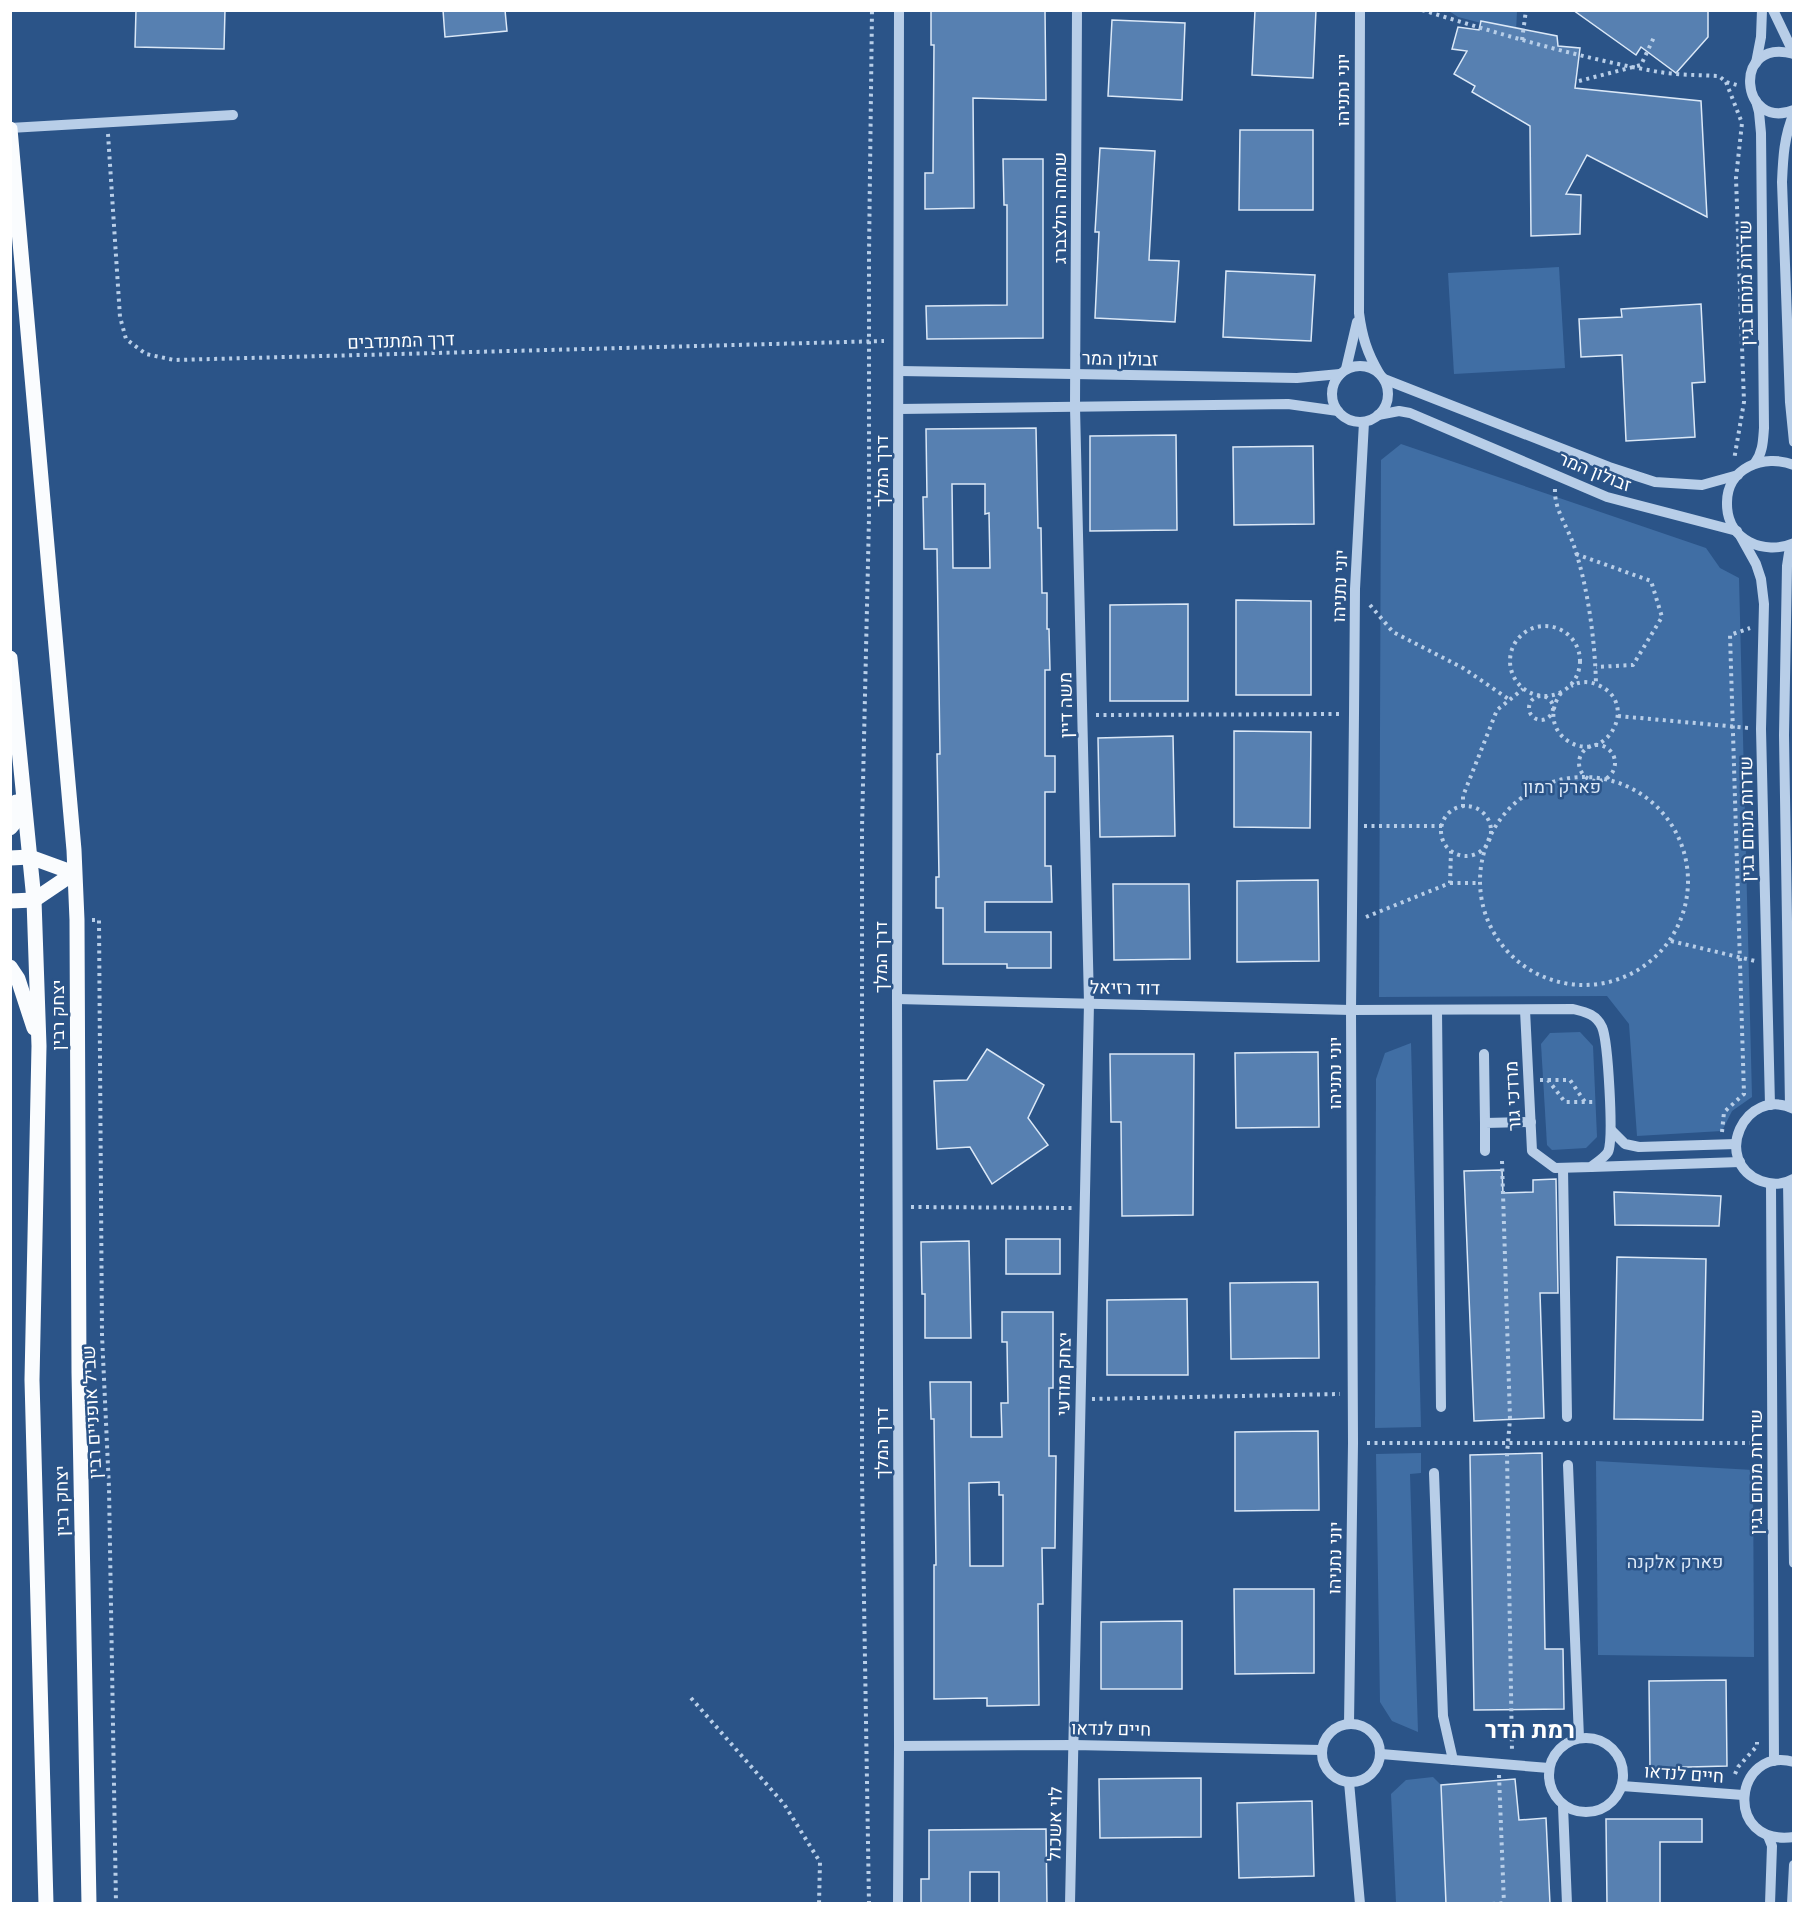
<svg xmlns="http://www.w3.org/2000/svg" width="1804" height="1914" font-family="'Nunito Sans',Heebo,sans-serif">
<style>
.green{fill:#406ea4}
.building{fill:#5780b1;stroke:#dbe8f7;stroke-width:1.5;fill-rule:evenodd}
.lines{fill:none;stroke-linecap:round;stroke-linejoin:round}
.path{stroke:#b8cee8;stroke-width:4;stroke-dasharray:3 4.5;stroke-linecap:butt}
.minor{stroke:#b8cee8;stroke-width:10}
.major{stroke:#fafcfe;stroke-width:15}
.path-bridge{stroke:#b8cee8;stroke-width:4;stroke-dasharray:3 4.5;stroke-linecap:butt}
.labels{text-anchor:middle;stroke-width:5;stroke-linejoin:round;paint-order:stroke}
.street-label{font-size:18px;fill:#fff;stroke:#2b5488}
.park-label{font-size:18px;fill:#dbe8f7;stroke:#2b5488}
.district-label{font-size:24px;font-weight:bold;fill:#fff;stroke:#2b5488}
</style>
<rect width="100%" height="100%" fill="#2b5488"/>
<!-- green -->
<g class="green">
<path d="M1449 11H1517L1516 32 1458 17Z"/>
<path d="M1559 267 1565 368 1454 374 1448 273Z"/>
<path d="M1401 444 1706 548 1720 568 1739 578 1752 1097 1732 1111 1722 1131 1637 1136 1629 1024 1607 996 1379 997 1381 460Z"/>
<path d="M1580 1032 1593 1046 1597 1137 1586 1148 1552 1150 1547 1145 1541 1044 1550 1033Z"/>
<path d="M1411 1043 1421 1427 1375 1428 1376 1079 1385 1053Z"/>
<path d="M1421 1453V1473L1410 1474 1418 1732 1392 1721 1380 1702 1376 1454Z"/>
<path d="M1596 1461 1753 1470 1754 1657 1598 1655Z"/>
<path d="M1433 1777 1441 1785 1446 1903H1396L1391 1794 1406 1780Z"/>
</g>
<!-- building -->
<g class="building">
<path d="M136 10H225L224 49 135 47Z"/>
<path d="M443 10H505L507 31 445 37Z"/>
<path d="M931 10H1045L1046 100 973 98 974 208 925 209V173H933L934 45H931Z"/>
<path d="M1255 10H1316L1313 78 1252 75Z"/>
<path d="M1573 10H1708V37L1676 73 1641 47 1636 55Z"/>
<path d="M1112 20 1185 23 1182 100 1108 96Z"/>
<path d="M1481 21 1557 36 1558 46 1580 48 1575 88 1701 101 1707 217 1587 155 1566 194 1581 195 1580 234 1531 236 1530 126 1472 92 1475 86 1454 74 1467 51 1452 49 1458 27 1479 30Z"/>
<path d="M1240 130H1313V210H1239Z"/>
<path d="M1100 148 1155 151 1149 260 1179 261 1175 322 1095 318 1099 232H1095Z"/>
<path d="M1003 159H1043V338L927 339 926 306 1007 305V205H1004Z"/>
<path d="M1226 271 1315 275 1311 341 1223 337Z"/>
<path d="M1701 304 1705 382 1692 383 1695 437 1626 441 1622 355 1581 357 1579 319 1622 317 1621 309Z"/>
<path d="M1036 428 1038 528H1041L1042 593H1047V629H1049L1050 670H1045V756H1055V792H1045V866H1051L1052 902H985V932H1051V968H1007V964H943V908H936V877H939L937 754H940L937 549H924L923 497H927L926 429ZM952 484H985V514L989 513 990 568H953Z"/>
<path d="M1176 435 1177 530 1090 531V436Z"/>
<path d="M1313 446 1314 524 1234 525 1233 447Z"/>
<path d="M1236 600 1311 601V695H1236Z"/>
<path d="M1188 604V701H1110V605Z"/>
<path d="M1234 731 1311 732 1310 828 1234 827Z"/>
<path d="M1173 736 1175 836 1100 837 1098 738Z"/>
<path d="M1318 880 1319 961 1237 962V881Z"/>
<path d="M1113 884H1189L1190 959 1114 960Z"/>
<path d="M987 1049 1044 1085 1028 1118 1048 1145 992 1184 970 1147 937 1149 934 1081 967 1080Z"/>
<path d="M1318 1052 1319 1127 1236 1128 1235 1053Z"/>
<path d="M1110 1054H1194L1193 1215 1122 1216 1121 1122H1111Z"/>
<path d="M1502 1170 1503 1193 1533 1192V1180L1556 1179 1558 1293H1540L1544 1418 1474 1421 1464 1171Z"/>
<path d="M1614 1192 1721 1196 1719 1226 1615 1225Z"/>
<rect x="1006" y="1239" width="54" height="35"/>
<path d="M969 1241 971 1338H925V1294H922L921 1242Z"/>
<path d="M1617 1257 1706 1259 1703 1420 1614 1419Z"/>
<path d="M1318 1282 1319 1358 1231 1359 1230 1283Z"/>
<path d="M1187 1299 1188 1375H1107V1300Z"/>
<path d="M1002 1312H1053V1388H1049V1456H1056L1055 1548H1042L1043 1604H1038L1039 1705 987 1706V1698L934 1699V1565H936L934 1419H931L930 1382H971V1437H1002L1001 1403H1008L1007 1342H1002ZM999 1482V1495H1003V1566H970L969 1483Z"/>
<path d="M1318 1431 1319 1510 1235 1511V1432Z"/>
<path d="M1542 1453 1545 1649H1563L1564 1709 1474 1710 1470 1455Z"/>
<path d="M1234 1589H1314V1673L1235 1674Z"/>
<path d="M1182 1621V1689H1101V1622Z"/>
<path d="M1726 1680 1727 1766 1650 1768 1649 1681Z"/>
<path d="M1201 1778V1837L1100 1838 1099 1779Z"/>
<path d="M1515 1779 1519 1820 1546 1818 1550 1904H1446L1441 1785Z"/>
<path d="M1312 1801 1314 1876 1239 1878 1237 1803Z"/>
<path d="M1606 1819H1702V1842H1660V1904H1607Z"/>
<path d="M1046 1829 1047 1904H999V1872H970V1904H921V1879H929V1830Z"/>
</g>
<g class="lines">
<!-- path -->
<g class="path">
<path d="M1422 10C1500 34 1579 58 1659 72 1678 75 1699 75 1719 76L1726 82 1737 85"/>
<path d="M1522 40 1526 10"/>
<path d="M1726 82 1742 123 1736 178 1744 402 1734 460"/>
<path d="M108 134 120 317 126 339 146 354 174 360 884 341"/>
<path d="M1555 489C1554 510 1568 527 1574 546 1588 587 1595 641 1596 684"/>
<path d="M1576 554 1651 581 1662 617 1633 665 1596 667"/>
<path d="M1370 605 1393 632 1463 668 1510 700"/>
<circle cx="1545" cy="661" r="35"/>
<path d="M1561 693C1549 709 1551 730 1568 741 1606 766 1641 703 1598 685 1589 681 1580 681 1571 686"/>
<circle cx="1541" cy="708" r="12"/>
<path d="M1096 715 1341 714"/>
<path d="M1618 716 1749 728"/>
<circle cx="1597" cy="763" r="18"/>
<circle cx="1584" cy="881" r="104"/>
<circle cx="1466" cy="831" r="25"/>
<path d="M1463 807V796L1497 710 1523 689"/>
<path d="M1364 826H1442"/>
<path d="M1450 883H1480"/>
<path d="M1366 917 1450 883 1451 851"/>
<path d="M92 920H99L102 1335 109 1488 116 1904"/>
<path d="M1671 941 1755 961"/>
<path d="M1540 1080H1548L1565 1102H1596"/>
<path d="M1548 1080H1570L1585 1102"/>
<path d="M1722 1132 1724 1112 1744 1094 1730 635 1750 628"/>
<path d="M1502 1161 1510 1419 1507 1454 1512 1751"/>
<path d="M911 1207 1072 1208"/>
<path d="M1092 1399 1340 1394"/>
<path d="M1367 1443H1758"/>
<path d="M691 1698 784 1804 820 1862 819 1904"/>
<path d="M1735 1774 1738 1767 1757 1746V1742"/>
<path d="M1499 1775 1504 1904"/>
<path d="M869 1904 862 1478V828L869 518V254L872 10"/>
<path d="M1492 1904 1504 1903"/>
</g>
<!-- minor -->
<g class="minor">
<path d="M1360 10 1359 313C1362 336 1367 353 1379 373"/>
<path d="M1773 10 1794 54"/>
<path d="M1794 54C1731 36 1740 132 1794 110"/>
<path d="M1756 63 1761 37 1762 10"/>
<path d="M1794 113C1784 136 1783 158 1782 182L1790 402 1794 442"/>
<path d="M10 128 233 115"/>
<circle cx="1360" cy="394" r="28"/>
<path d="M1346 369 1357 322"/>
<path d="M900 371 1297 378 1340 374"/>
<path d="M1384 379 1609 467 1655 482 1702 485 1738 475"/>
<path d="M899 409 1288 404 1338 411"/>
<path d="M1378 415 1399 411 1410 413 1607 497 1737 531"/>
<path d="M1755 463C1763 452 1763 441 1764 428L1761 133 1759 112 1756 101"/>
<path d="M1794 465C1764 453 1726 468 1727 504 1727 540 1764 556 1794 543"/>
<path d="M1741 537 1756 564 1761 579 1764 604 1761 729 1770 1105"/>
<path d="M897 999 1351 1010 1573 1009C1585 1012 1596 1014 1602 1027 1608 1041 1614 1139 1608 1152 1605 1157 1596 1163 1591 1167L1555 1168 1532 1151 1525 1010"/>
<path d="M1437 1010 1441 1407"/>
<path d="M1484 1054 1485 1123"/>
<path d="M1790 1107 1784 735 1787 566 1789 553 1794 545"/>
<path d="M1611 1130 1625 1144 1639 1147 1736 1144"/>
<path d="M1485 1151V1123L1531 1122"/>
<path d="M1591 1167 1740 1162"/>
<path d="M1563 1168 1567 1417"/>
<path d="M1793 1179C1783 1185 1772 1185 1761 1181 1711 1162 1744 1085 1794 1109"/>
<path d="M1788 1182 1794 1563"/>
<path d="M1771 1184 1774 1761"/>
<path d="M1568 1465 1579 1738"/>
<path d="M1434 1473 1443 1716 1453 1760"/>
<circle cx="1351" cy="1753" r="29"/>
<path d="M1349 1724 1353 1443 1351 1010 1354 714 1355 589 1364 422"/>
<circle cx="1586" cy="1775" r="37"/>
<path d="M899 1746 1073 1745 1322 1750"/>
<path d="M1381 1754 1549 1768"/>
<path d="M1794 1762C1734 1745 1722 1847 1794 1837"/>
<path d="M1349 1782 1360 1904"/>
<path d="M1622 1786 1743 1795"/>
<path d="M1563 1806 1567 1904"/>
<path d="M1768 1836 1772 1846 1770 1904"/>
<path d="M898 1904 899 1746 897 999 899 10"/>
<path d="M1070 1904 1089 1003 1075 407 1077 10"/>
<path d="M1792 1904 1794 1865"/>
</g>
<!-- major -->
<g class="major">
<path d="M10 129 74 850 77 920 79 1372 89 1904"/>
<path d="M10 658 34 900 39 1046 32 1380 46 1904"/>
<path d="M10 828 15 822 16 802"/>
<path d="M10 858 30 857 74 873"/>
<path d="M10 901 34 900 74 873"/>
<path d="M10 967 18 979 34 1028"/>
</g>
<!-- path-bridge -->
<path class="path-bridge" d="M1579 81 1641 65 1655 35"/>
</g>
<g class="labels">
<!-- street labels -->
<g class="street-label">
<text transform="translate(1343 90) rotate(-90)" y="6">יוני נתניהו</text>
<text transform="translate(1060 208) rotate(-90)" y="6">שמחה הולצברג</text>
<text transform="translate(1746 283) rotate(-91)" y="6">שדרות מנחם בגין</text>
<text transform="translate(401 341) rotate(-2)" y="6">דרך המתנדבים</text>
<text transform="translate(1120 359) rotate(1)" y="6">זבולון המר</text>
<text transform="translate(882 471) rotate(-90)" y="6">דרך המלך</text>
<text transform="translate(1595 472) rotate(22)" y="6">זבולון המר</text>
<text transform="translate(1340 586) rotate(-88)" y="6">יוני נתניהו</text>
<text transform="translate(1066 705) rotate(-91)" y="6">משה דיין</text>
<text transform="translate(1747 819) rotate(-91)" y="6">שדרות מנחם בגין</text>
<text transform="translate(881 957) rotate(-90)" y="6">דרך המלך</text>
<text transform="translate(1125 988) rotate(1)" y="6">דוד רזיאל</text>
<text transform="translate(58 1015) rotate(-90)" y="6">יצחק רבין</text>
<text transform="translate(1335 1073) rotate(-90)" y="6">יוני נתניהו</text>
<text transform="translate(1513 1096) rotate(-93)" y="6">מרדכי גור</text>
<text transform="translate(1064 1374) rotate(-89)" y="6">יצחק מודעי</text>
<text transform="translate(92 1412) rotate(-93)" y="6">שביל אופניים רבין</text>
<text transform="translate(882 1443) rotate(-90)" y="6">דרך המלך</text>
<text transform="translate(1756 1472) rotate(-90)" y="6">שדרות מנחם בגין</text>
<text transform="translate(62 1501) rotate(-91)" y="6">יצחק רבין</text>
<text transform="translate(1335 1558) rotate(-89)" y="6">יוני נתניהו</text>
<text transform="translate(1111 1729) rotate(1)" y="6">חיים לנדאו</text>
<text transform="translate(1684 1774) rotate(4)" y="6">חיים לנדאו</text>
<text transform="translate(1055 1824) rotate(-89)" y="6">לוי אשכול</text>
</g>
<!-- park labels -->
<g class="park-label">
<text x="1562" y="793">פארק רמון</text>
<text x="1675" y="1568">פארק אלקנה</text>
</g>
<!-- district labels -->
<g class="district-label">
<text x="1530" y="1738">רמת הדר</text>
</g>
</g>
<!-- border -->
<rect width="1804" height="1914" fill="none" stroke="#ffffff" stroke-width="24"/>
</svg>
